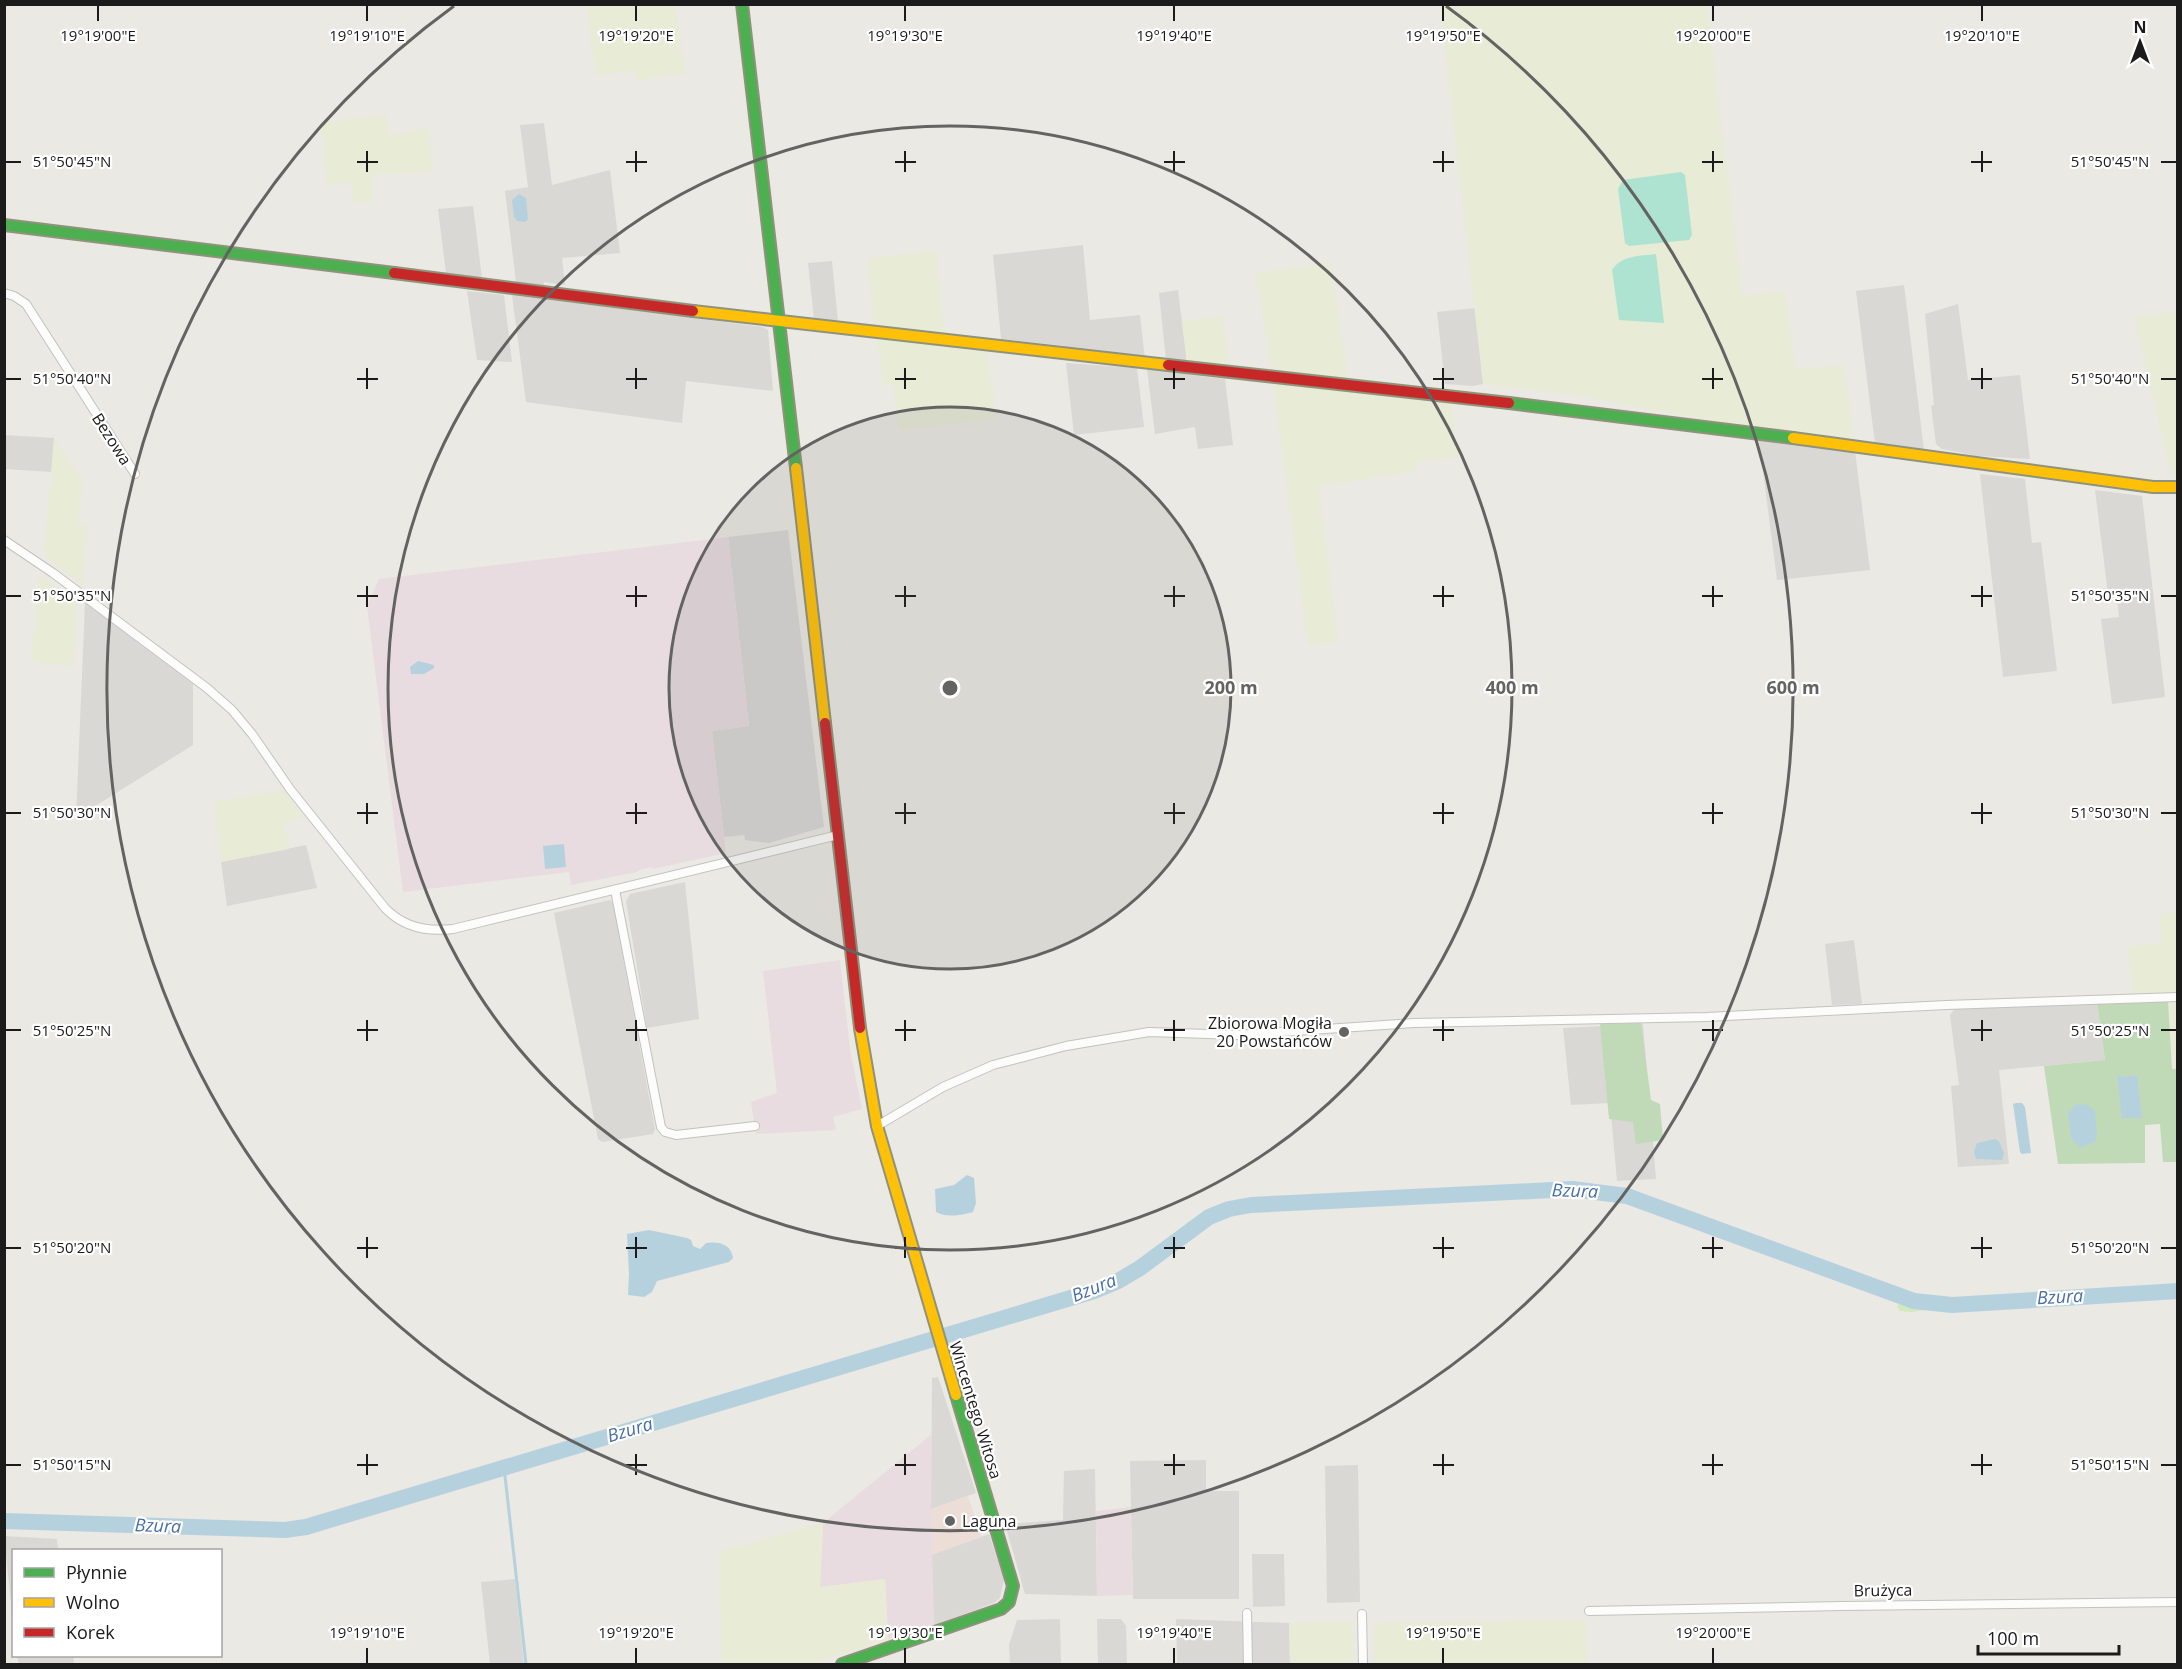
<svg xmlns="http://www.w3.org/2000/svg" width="2182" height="1669" font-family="'Open Sans',sans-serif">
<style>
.residential{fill:#d9d8d5}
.commercial{fill:#edddd7}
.industrial{fill:#e8dce1}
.farmland{fill:#e8ebd6}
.grass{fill:#d2e9c0}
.forest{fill:#c0dab8}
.pitch{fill:#aee3d2}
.water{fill:#b6d1de}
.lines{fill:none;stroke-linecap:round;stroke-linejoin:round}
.stream{stroke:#b6d1de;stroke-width:3}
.river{stroke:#b6d1de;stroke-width:16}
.street-casing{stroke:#c2c2bf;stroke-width:10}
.fast-casing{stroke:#8f937c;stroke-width:14}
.slow-casing{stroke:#8f937c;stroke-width:14}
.jam-casing{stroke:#8f937c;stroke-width:14}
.street{stroke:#fcfcfb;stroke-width:8}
.fast{stroke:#4caf50;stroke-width:10}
.slow{stroke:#ffc107;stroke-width:10}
.jam{stroke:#c62828;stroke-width:10}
.ticks{fill:none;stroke:#1b1b1b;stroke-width:2}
.ring{fill:none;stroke:#636361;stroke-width:3}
.poi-dot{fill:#636361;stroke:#fff;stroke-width:2}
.labels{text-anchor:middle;stroke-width:4.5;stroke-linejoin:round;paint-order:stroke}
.street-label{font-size:16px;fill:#1b1b1b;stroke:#fff}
.poi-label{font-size:16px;fill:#1b1b1b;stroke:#fff;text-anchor:end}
.water-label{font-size:18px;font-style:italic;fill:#476eab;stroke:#fff}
.ticks-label{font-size:15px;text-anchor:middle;fill:#1b1b1b;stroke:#fff;stroke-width:4.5;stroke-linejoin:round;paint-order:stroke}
.centre{fill:#636361;stroke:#fff;stroke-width:3}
.ring-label{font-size:18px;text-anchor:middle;font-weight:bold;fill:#636361;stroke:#fff;stroke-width:4.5;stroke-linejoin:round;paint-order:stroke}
</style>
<rect width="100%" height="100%" fill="#eae9e3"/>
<!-- residential -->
<g class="residential">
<path d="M544 123 552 185 610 170 620 253 562 258 565 285 544 282V285L516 282 505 191 528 187 520 125Z"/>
<path d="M473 206 482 278 446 273 438 209Z"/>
<path d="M1083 245 1090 320 1140 315 1145 359 1066 349 1065 346 1001 339 993 255Z"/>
<path d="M832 261 838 322 814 319 808 263Z"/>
<path d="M1904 285 1924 451 1875 444 1856 291Z"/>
<path d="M1178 290 1187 363 1166 360 1159 293Z"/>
<path d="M467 291 504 295 512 362 477 360Z"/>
<path d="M512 295 763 327 768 330 773 391 686 381 682 423 526 402Z"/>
<path d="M1958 304 1968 380 2020 375 2030 459 1978 456 1942 449 1936 444 1931 406 1934 405 1925 314Z"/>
<path d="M1476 308 1483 384 1473 386 1445 384 1437 312Z"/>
<path d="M1066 363 1137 368 1144 427 1074 435Z"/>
<path d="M1147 369 1189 373 1190 375 1225 379 1233 445 1198 449 1195 427 1155 434Z"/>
<path d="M4 435 54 438 52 472 5 469Z"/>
<path d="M1759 440 1855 451 1870 570 1777 580Z"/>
<path d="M1980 474 2025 479 2032 543 2041 542 2057 671 2003 677Z"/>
<path d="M2095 490 2142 496 2165 697 2112 704 2101 619 2119 617 2117 600 2108 594Z"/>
<path d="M788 530 824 827 769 843 745 840 744 835 724 837 712 731 749 726 728 537Z"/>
<path d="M85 603 193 684V745L76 818Z"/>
<path d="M306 845 317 888 227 906 221 862Z"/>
<path d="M685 882 699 1019 647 1028 626 901 630 894Z"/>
<path d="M610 900 613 903 655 1129 653 1134 602 1142 598 1139 554 913Z"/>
<path d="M1854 940 1862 1004 1832 1005 1825 944Z"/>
<path d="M2097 1003 2105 1060 1999 1070 2009 1164 1958 1167 1951 1086 1959 1085 1950 1015 1956 1007Z"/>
<path d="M1643 1024 1656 1179 1617 1181 1610 1103 1571 1105 1563 1028Z"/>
<path d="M938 1377 976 1493 931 1509 932 1378Z"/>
<path d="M1206 1460V1491H1239V1599H1133L1130 1461Z"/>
<path d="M1358 1465 1360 1602 1327 1603 1325 1466Z"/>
<path d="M1095 1469 1097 1596 1025 1594 1005 1524 1063 1520 1064 1471Z"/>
<path d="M989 1534 1004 1579 1000 1598 994 1603 934 1625 931 1555Z"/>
<path d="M4 1536 57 1539 58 1550H14L13 1622Z"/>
<path d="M1252 1554H1284L1285 1606 1253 1607Z"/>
<path d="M515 1579 524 1664H490L481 1582Z"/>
<path d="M1060 1619 1061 1664H1010L1009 1645 1017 1620Z"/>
<path d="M1097 1619H1121L1126 1626 1127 1664H1098Z"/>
<path d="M1176 1619 1289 1623 1290 1664H1177Z"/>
<path d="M17 1656H73L74 1664H19Z"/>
</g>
<!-- commercial -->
<path class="commercial" d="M968 1496 981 1537 931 1555V1509Z"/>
<!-- industrial -->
<g class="industrial">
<path d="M728 537 749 726 712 731 726 853 653 869 650 867 639 870 637 872 571 885 569 872 403 892 367 606 379 579Z"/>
<path d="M840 960 850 1050 862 1109 833 1117 836 1130 756 1134 751 1102 777 1093 763 971Z"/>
<path d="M931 1435V1509L934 1625 888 1639 885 1580 820 1587 823 1523Z"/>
<path d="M1131 1507 1133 1595 1097 1596 1096 1511Z"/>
</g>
<!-- farmland -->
<g class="farmland">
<path d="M586 5H675L686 74 636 80 634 70 596 76Z"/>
<path d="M1440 5H1707L1743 296 1785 291 1795 368 1844 366 1855 442 1759 430 1576 395 1483 384Z"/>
<path d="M387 115 389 136 429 128 433 172 372 174 374 201 353 202 352 182 327 185 320 122Z"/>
<path d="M936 251 945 336 874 328 867 258Z"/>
<path d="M1331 263 1348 380 1271 371 1256 273Z"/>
<path d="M2177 311 2178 474 2172 476 2134 317Z"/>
<path d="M1222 316 1230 367 1187 363 1182 321Z"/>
<path d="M878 338 987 351 996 418 899 430 893 384 883 385Z"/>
<path d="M1273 384 1451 402 1459 457 1416 462 1417 471 1319 486 1338 641 1308 645Z"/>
<path d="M54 438 82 479 78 523 87 527 83 585 44 555Z"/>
<path d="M39 575 77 604 74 666 31 661Z"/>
<path d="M284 791 304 817 285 821 289 849 221 862 214 802Z"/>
<path d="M2177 912V992L2133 994 2128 947 2162 943 2160 914Z"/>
<path d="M2177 1001V1069H2172L2168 1002Z"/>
<path d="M823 1523 820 1587 885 1579 888 1639 810 1664H722L719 1552Z"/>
<path d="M1586 1620 1587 1664H1374V1623Z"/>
<path d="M1353 1622V1664H1290L1289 1623Z"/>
</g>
<!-- grass -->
<path class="grass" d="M2177 1291V1296L1957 1312 1925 1310 1912 1312 1900 1311 1897 1307 1903 1296 1933 1304 1952 1305Z"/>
<!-- forest -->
<g class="forest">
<path d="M2168 1001 2172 1069H2177V1162H2163L2160 1124 2145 1125V1163L2058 1164 2044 1066 2105 1060 2097 1003Z"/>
<path d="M1641 1023 1651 1100 1660 1104 1663 1140 1636 1144 1633 1122 1609 1119 1600 1024Z"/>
</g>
<!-- pitch -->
<g class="pitch">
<path d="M1681 172 1685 175 1692 235 1689 240 1629 246 1625 243 1618 189 1623 180Z"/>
<path d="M1656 254 1664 323 1619 320 1612 270C1622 255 1640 256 1656 254Z"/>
</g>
<!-- water -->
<g class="water">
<path d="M519 194 526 198 528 219 525 222 517 221 514 217 512 200Z"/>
<path d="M418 661 434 665V668L424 674H411L410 667Z"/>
<path d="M564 844 566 867 545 869 543 846Z"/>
<path d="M2117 1075 2124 1077 2137 1075 2142 1118H2122Z"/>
<path d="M2016 1103H2022L2025 1107 2031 1153 2022 1154 2020 1152 2013 1104Z"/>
<path d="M2085 1104 2095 1111 2097 1135 2095 1142 2080 1148 2071 1138 2068 1114 2075 1105Z"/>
<path d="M1995 1139 1999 1141 2004 1153 2002 1160 1976 1159 1974 1152 1977 1143Z"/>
<path d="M967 1175 974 1178 976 1203 973 1212C963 1215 946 1218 936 1212L935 1189 954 1185Z"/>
<path d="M649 1230 687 1238 691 1240 693 1246 700 1249 706 1243C719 1241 731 1244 733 1258L729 1262 657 1281 652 1292 644 1297 628 1295 629 1274 627 1234Z"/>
</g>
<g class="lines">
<!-- stream -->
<path class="stream" d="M504 1467 526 1664"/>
<!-- river -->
<path class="river" d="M4 1521 285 1530 306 1527 1094 1291 1118 1281 1140 1268 1209 1217 1229 1209 1251 1205 1572 1189 1627 1196 1914 1301 1952 1305 2178 1291"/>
<defs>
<g id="street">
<path d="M4 293 14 296 26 304 135 474"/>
<path d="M4 540 53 573 207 688 232 710 252 734 290 789 385 908C403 927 428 932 453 929L838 835"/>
<path d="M615 890 661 1127 665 1132 676 1135 755 1126"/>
<path d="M877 1126 943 1087 993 1065 1066 1046 1149 1032 1236 1035 1414 1023 1707 1017 1946 1005 2178 997"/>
<path d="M1589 1611 1842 1606 2178 1602"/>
<path d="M1247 1613 1248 1664"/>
<path d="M1362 1614 1363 1664"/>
</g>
<g id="fast">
<path d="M742 4 796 468"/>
<path d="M4 225 394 273"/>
<path d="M1509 403 1793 438"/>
<path d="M842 1664 1001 1609 1009 1602 1013 1586 956 1395"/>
</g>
<g id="slow">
<path d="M693 311 1168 365"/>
<path d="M1793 438 2153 487H2178"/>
<path d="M796 468 825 723"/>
<path d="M860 1028 877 1126 956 1395"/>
</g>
<g id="jam">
<path d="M394 273 693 311"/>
<path d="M1168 365 1509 403"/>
<path d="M825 723 860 1028"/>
</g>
</defs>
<!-- street casing -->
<use href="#street" class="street-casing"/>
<!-- fast casing -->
<use href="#fast" class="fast-casing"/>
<!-- slow casing -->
<use href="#slow" class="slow-casing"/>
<!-- jam casing -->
<use href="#jam" class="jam-casing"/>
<!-- street -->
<use href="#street" class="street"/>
<!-- fast -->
<use href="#fast" class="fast"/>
<!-- slow -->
<use href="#slow" class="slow"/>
<!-- jam -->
<use href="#jam" class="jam"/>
</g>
<!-- ticks -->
<path class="ticks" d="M98 6V21M367 6V21M636 6V21M905 6V21M1174 6V21M1443 6V21M1713 6V21M1982 6V21M367 151V172M636 151V172M905 151V172M1174 151V172M1443 151V172M1713 151V172M1982 151V172M6 162H21M357 162H378M626 162H647M895 162H916M1164 162H1185M1433 162H1454M1702 162H1723M1971 162H1992M2161 162H2176M367 368V389M636 368V389M905 368V389M1174 368V389M1443 368V389M1713 368V389M1982 368V389M6 379H21M357 379H378M626 379H647M895 379H916M1164 379H1185M1433 379H1454M1702 379H1723M1971 379H1992M2161 379H2176M367 586V607M636 586V607M905 586V607M1174 586V607M1443 586V607M1713 586V607M1982 586V607M6 596H21M357 596H378M626 596H647M895 596H916M1164 596H1185M1433 596H1454M1702 596H1723M1971 596H1992M2161 596H2176M367 803V824M636 803V824M905 803V824M1174 803V824M1443 803V824M1713 803V824M1982 803V824M6 813H21M357 813H378M626 813H647M895 813H916M1164 813H1185M1433 813H1454M1702 813H1723M1971 813H1992M2161 813H2176M367 1020V1041M636 1020V1041M905 1020V1041M1174 1020V1041M1443 1020V1041M1713 1020V1041M1982 1020V1041M6 1030H21M357 1030H378M626 1030H647M895 1030H916M1164 1030H1185M1433 1030H1454M1702 1030H1723M1971 1030H1992M2161 1030H2176M367 1237V1258M636 1237V1258M905 1237V1258M1174 1237V1258M1443 1237V1258M1713 1237V1258M1982 1237V1258M6 1248H21M357 1248H378M626 1248H647M895 1248H916M1164 1248H1185M1433 1248H1454M1702 1248H1723M1971 1248H1992M2161 1248H2176M367 1454V1475M636 1454V1475M905 1454V1475M1174 1454V1475M1443 1454V1475M1713 1454V1475M1982 1454V1475M6 1465H21M357 1465H378M626 1465H647M895 1465H916M1164 1465H1185M1433 1465H1454M1702 1465H1723M1971 1465H1992M2161 1465H2176M367 1648V1663M636 1648V1663M905 1648V1663M1174 1648V1663M1443 1648V1663M1713 1648V1663"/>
<!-- distance rings -->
<circle cx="950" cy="688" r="281" fill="#636361" fill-opacity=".12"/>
<g class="ring">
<circle cx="950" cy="688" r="281"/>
<circle cx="950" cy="688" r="562"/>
<path d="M1446 6A843 843 0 1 1 454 6"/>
</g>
<!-- markers -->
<g class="poi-dot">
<circle cx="1344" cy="1032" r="6"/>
<circle cx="950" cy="1521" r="6"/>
</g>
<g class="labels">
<!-- street labels -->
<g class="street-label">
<text transform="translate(112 439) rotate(57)" y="6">Bezowa</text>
<text transform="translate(976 1410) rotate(73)" y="6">Wincentego Witosa</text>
<text transform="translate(1883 1590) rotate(-1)" y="6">Brużyca</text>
</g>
<!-- poi labels -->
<g class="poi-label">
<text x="1332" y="1029">Zbiorowa Mogiła<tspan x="1332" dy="18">20 Powstańców</tspan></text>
<text x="962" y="1527" text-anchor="start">Laguna</text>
</g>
<!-- water labels -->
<g class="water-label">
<text transform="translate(1575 1191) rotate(2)" y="6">Bzura</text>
<text transform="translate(1094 1288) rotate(-22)" y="6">Bzura</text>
<text transform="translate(2060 1297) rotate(-3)" y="6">Bzura</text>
<text transform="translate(630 1430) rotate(-17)" y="6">Bzura</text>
<text transform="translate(158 1526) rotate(2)" y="6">Bzura</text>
</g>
</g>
<g class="ticks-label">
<text x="98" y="41">19°19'00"E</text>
<text x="367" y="41">19°19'10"E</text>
<text x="636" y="41">19°19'20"E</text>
<text x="905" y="41">19°19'30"E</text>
<text x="1174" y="41">19°19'40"E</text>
<text x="1443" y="41">19°19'50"E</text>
<text x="1713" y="41">19°20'00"E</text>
<text x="1982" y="41">19°20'10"E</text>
<text x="72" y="167">51°50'45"N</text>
<text x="2110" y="167">51°50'45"N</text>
<text x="72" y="384">51°50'40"N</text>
<text x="2110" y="384">51°50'40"N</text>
<text x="72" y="601">51°50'35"N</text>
<text x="2110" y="601">51°50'35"N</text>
<text x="72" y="818">51°50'30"N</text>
<text x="2110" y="818">51°50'30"N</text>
<text x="72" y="1036">51°50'25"N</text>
<text x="2110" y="1036">51°50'25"N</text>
<text x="72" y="1253">51°50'20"N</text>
<text x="2110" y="1253">51°50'20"N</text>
<text x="72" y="1470">51°50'15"N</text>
<text x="2110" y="1470">51°50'15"N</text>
<text x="367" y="1638">19°19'10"E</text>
<text x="636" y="1638">19°19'20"E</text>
<text x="905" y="1638">19°19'30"E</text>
<text x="1174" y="1638">19°19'40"E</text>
<text x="1443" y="1638">19°19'50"E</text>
<text x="1713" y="1638">19°20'00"E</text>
</g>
<circle cx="950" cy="688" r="9" class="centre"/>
<g class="ring-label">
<text x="1231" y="694">200 m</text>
<text x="1512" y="694">400 m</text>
<text x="1793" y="694">600 m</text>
</g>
<!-- border -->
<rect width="2182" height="1669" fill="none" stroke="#1b1b1b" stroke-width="12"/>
<!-- legend -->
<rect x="12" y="1549" width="210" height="108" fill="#ffffff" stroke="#a4a4a4" stroke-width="1.5"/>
<rect x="24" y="1568" width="30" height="9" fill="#4caf50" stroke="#a4a4a4" stroke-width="1.5"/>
<text x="66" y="1579" font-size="18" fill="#1b1b1b">Płynnie</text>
<rect x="24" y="1598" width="30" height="9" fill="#ffc107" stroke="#a4a4a4" stroke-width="1.5"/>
<text x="66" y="1609" font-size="18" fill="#1b1b1b">Wolno</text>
<rect x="24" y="1628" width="30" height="9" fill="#c62828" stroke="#a4a4a4" stroke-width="1.5"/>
<text x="66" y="1639" font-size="18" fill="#1b1b1b">Korek</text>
<!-- north arrow -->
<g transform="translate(2140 42)" stroke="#ffffff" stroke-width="4.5" paint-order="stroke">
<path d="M0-4.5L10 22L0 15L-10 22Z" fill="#1b1b1b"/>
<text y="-9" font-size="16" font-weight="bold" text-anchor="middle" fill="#1b1b1b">N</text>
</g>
<!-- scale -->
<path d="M1978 1645v9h141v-9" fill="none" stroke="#1b1b1b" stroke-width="3"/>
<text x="1987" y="1645" font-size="18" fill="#1b1b1b" stroke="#ffffff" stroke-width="4.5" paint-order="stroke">100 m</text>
</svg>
